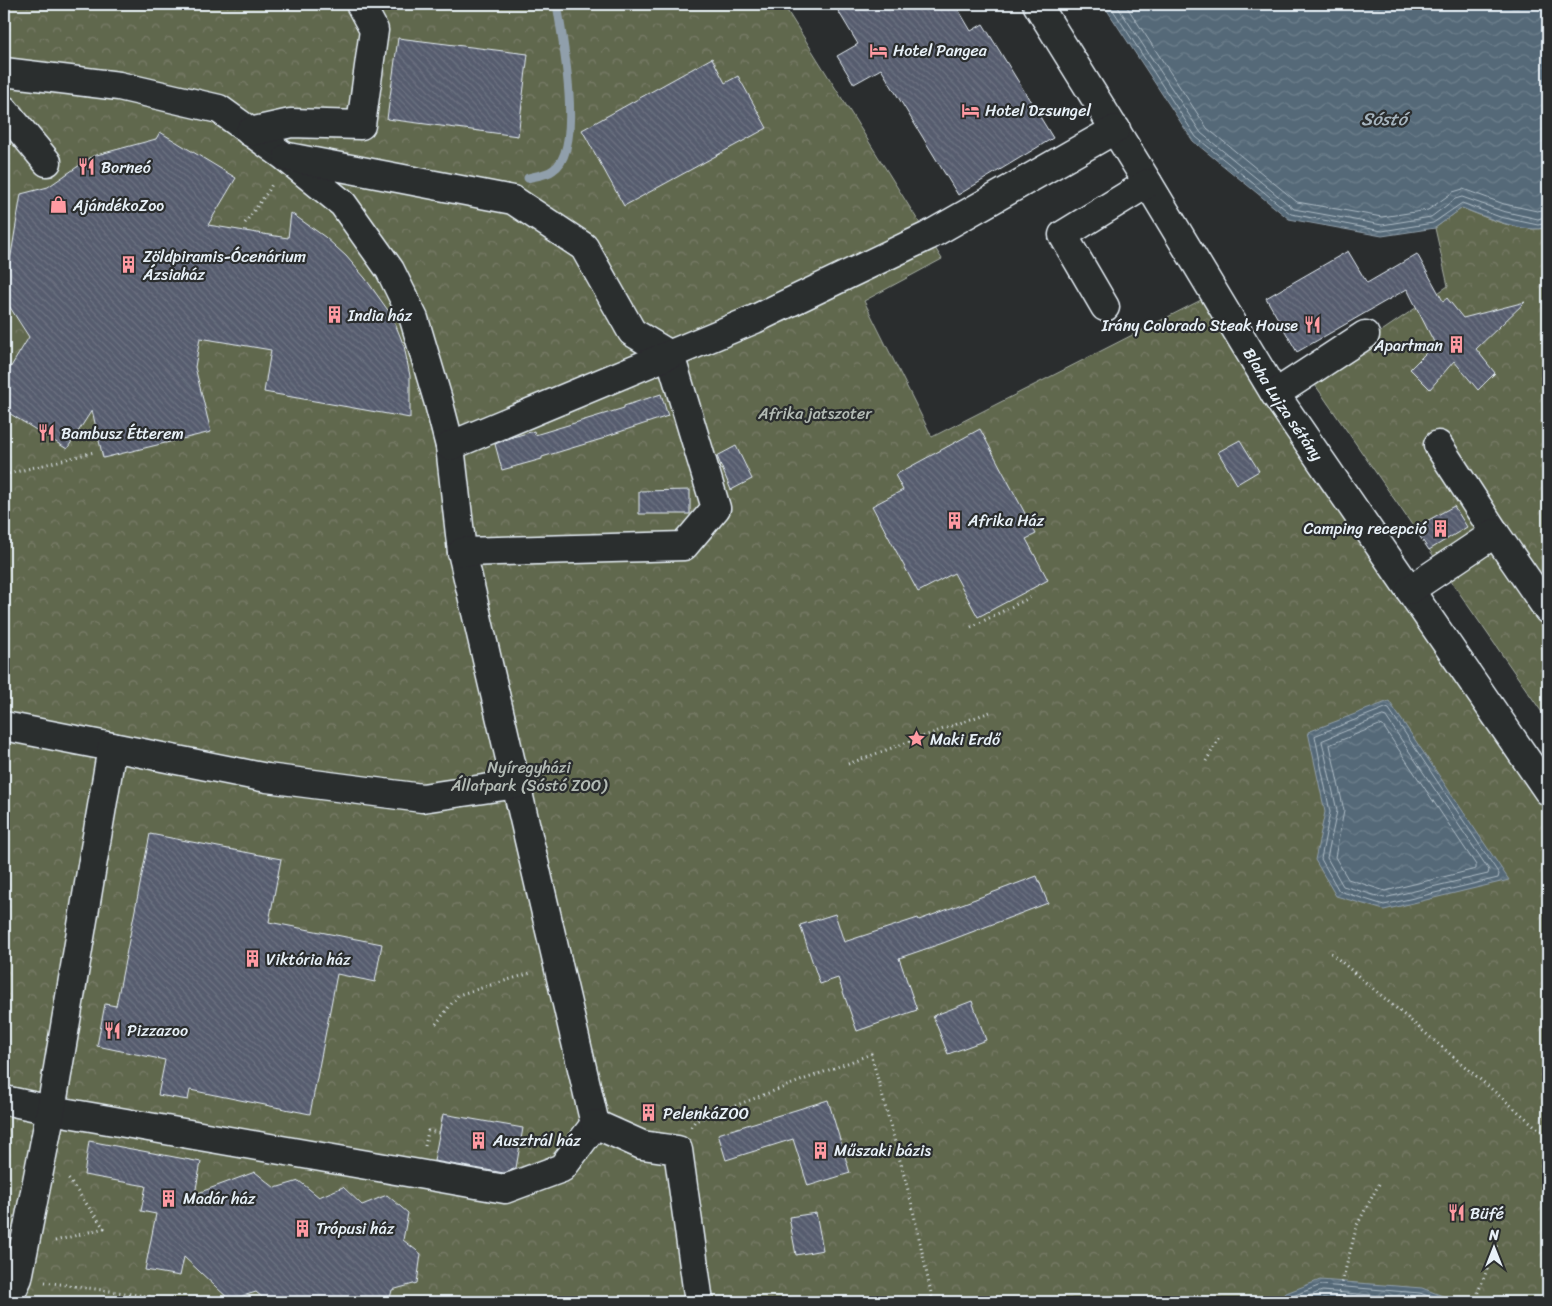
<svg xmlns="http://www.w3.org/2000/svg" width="1552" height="1306" font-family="Sriracha,sans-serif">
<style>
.forest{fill:url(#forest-crowns);stroke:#a4aca3}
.water{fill:url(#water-waves);stroke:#909fab}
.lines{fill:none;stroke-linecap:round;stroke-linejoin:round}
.shore{stroke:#adbbc5;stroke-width:1}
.stream{stroke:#909fab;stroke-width:9}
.building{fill:url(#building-back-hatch);stroke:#e8f1f8}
.minor-casing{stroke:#e8f1f8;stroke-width:31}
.path{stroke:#e8f1f8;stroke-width:3;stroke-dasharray:1 4;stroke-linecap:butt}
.minor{stroke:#2a2d2e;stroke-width:28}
.labels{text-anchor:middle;stroke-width:4.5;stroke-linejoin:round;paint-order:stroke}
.poi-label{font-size:16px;fill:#e8f1f8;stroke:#2a2d2e;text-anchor:start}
.street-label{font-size:16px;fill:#e8f1f8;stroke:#2a2d2e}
.park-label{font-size:16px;fill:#b2bab4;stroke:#2a2d2e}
.water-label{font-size:18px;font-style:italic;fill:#a6b4be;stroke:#2a2d2e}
</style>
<defs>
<pattern id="forest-crowns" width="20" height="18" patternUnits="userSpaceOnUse" patternTransform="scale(1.25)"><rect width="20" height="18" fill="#61674e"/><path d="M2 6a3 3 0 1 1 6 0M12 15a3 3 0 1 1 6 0" fill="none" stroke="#787d68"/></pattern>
<pattern id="water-waves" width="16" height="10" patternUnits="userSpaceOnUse" patternTransform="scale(1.25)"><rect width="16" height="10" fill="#556978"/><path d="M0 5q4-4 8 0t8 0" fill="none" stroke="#6d7f8c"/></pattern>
<pattern id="building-back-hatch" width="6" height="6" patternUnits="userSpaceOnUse" patternTransform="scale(1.25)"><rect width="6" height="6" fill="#565c6e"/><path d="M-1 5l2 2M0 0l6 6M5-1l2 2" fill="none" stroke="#6e7483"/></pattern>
</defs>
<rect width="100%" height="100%" fill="#2a2d2e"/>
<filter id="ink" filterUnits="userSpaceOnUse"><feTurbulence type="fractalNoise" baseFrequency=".02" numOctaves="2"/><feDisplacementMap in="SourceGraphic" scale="10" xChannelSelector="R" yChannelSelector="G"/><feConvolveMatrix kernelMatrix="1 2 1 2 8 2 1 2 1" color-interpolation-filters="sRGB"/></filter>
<g filter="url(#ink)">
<!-- forest -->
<g class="forest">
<path d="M4 4H783L942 259 864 301 932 437 1205 298 1269 402 1548 812V1302H4Z"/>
<path d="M1462 208C1484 217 1525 235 1548 227V721L1311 379 1448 286 1435 228Z"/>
</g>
<!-- water -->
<g class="water">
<path d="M1103 4H1548V227C1526 235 1484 216 1462 208L1435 228 1382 236 1289 219 1193 141Z"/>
<path d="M1389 701 1509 880 1384 910 1336 896 1315 860 1325 812 1308 732Z"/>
<path d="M1320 1280 1422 1288 1458 1302H1280L1286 1293Z"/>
</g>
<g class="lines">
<!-- shore -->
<g class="shore">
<path d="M1109 4 1196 137 1291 214 1382 231 1433 223 1462 203 1500 217 1538 225 1548 223"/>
<path d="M1116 4 1201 133 1294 209 1382 225 1431 217 1455 199 1462 197 1502 211 1538 219 1548 216"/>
<path d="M1125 4 1207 128 1297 202 1382 217 1428 210 1453 192 1463 189 1504 204 1537 211 1548 209"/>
<path d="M1386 708 1389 709 1499 874 1498 878 1384 905 1339 891 1321 859 1330 812 1315 736Z"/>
<path d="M1383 716 1386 717 1489 870 1488 874 1384 898 1343 886 1327 858 1337 811 1322 741Z"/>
<path d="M1380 725 1383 726 1476 865V869L1385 891 1348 879 1335 857 1344 811 1330 745Z"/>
<path d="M1286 1302 1290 1297 1321 1285 1420 1293 1444 1302"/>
<path d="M1293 1302 1322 1291 1419 1299 1426 1302"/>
<path d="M1314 1302 1323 1299 1372 1302"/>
</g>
<!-- stream -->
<path class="stream" d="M528 178C535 176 547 175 553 170 585 150 562 37 557 4"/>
</g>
<!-- building -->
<g class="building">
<path d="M834 4H955L971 31 983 24 1053 138 958 195 881 69 854 84 837 56 858 44Z"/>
<path d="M398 38 528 54 518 136 387 119Z"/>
<path d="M712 58 725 83 738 76 767 128 624 206 582 130Z"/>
<path d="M160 132 236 178 208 225 288 238 291 213 325 237 346 256 365 278 392 316 404 346 410 376V418L264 392 271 350 200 338 195 367 211 432 103 458 92 410 67 449 4 410V378L29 337 4 298 21 194 48 187 93 156 156 139Z"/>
<path d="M1348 251 1367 283 1417 254 1443 301 1447 298 1463 318 1525 302 1476 349 1495 373 1478 390 1454 361 1430 389 1410 369 1435 344 1407 289 1297 352 1266 298Z"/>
<path d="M661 394 668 416 604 437 605 438 542 457V459L502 470 495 444 513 437 534 431 535 435 624 408V406Z"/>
<path d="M980 429 1036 534 1026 539 1048 580 978 617 954 573 918 592 872 506 903 490 895 475Z"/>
<path d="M1240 440 1259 471 1237 484 1218 452Z"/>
<path d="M736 446 752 479 731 490 717 456Z"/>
<path d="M690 490V514H639V491Z"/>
<path d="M1454 506 1467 527 1429 550 1414 528Z"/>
<path d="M150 834 281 859 269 922 382 944 375 982 337 974 310 1114 190 1090 188 1100 158 1095 165 1060 97 1046 105 1004 116 1006Z"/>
<path d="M1037 876 1048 903 943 943 899 958 917 1010 857 1031 838 978 820 984 800 925 835 914 844 942 918 918 919 920Z"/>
<path d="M972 1001 986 1040 948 1054 933 1016Z"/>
<path d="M828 1100 850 1173 808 1186 793 1139 726 1160 718 1134Z"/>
<path d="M443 1114 523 1128 516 1168 504 1173 434 1161Z"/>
<path d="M89 1141 201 1162 195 1194 255 1172 275 1188 299 1181 319 1197 343 1187 362 1205 387 1195 408 1213 403 1240 421 1254 417 1283 392 1290 389 1302H268L256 1292 230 1300 184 1257 180 1276 145 1270 156 1214 141 1211 146 1186 84 1175Z"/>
<path d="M816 1213 823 1250 796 1255 789 1217Z"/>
</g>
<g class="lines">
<defs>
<g id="minor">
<path id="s1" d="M1037 4 1148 183 1275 394 1548 791"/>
<path d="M4 72 119 86 219 109 284 156 343 204 390 270 414 319 438 400 450 446 462 552 595 1124 562 1168 505 1189 51 1110 4 1100"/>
<path d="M4 110 47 162"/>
<path d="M250 132 291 123 361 125 374 30 360 4"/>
<path d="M288 157 513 200 584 247 632 332 670 355 716 508 684 546 462 552"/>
<path d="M1105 307 1063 235 1148 183"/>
<path d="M1275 394 1365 335"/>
<path d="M1438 445 1495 533"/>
<path d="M450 446 755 319 928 236 1116 129"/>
<path d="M1410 590 1495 533 1548 610"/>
<path d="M4 726 112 747"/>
<path d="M595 1124 642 1145 678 1150 699 1302"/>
<path d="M7 1302 18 1278 51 1110 112 747 267 778 422 798 517 784"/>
</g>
</defs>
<!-- minor casing -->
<use href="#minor" class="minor-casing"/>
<!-- path -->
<g class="path">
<path d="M245 223 269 190 273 182"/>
<path d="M4 475 94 452"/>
<path d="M971 627 1031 597"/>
<path d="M1206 761 1220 737"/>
<path d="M848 764 990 712"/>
<path d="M1331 953 1548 1137"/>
<path d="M436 1024 458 995 531 973"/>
<path d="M691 1127 695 1121 871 1054 911 1201 933 1302"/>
<path d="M425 1146 428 1131 439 1133"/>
<path d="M520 1146 530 1147 529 1150"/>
<path d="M55 1241 104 1228 67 1177"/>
<path d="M45 1282 153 1297V1302"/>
<path d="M1337 1302 1357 1225 1379 1184"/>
<path d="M1474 1302 1497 1245"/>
</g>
<!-- minor -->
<use href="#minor" class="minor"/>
</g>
</g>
<!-- icons -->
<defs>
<symbol id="hotel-bare" viewBox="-9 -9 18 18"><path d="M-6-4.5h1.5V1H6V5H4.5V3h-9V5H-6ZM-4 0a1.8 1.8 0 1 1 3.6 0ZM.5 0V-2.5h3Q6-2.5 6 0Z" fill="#ff9aa2" stroke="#2a2d2e" stroke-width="2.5" paint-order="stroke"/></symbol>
<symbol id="restaurant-bare" viewBox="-9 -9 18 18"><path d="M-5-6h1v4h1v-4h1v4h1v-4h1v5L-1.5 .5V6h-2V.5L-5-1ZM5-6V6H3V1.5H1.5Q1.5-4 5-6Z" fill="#ff9aa2" stroke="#2a2d2e" stroke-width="2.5" paint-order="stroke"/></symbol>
<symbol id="shop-bare" viewBox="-9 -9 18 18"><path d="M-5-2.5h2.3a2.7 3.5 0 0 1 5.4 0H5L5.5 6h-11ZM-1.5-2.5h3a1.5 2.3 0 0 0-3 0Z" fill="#ff9aa2" stroke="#2a2d2e" stroke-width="2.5" paint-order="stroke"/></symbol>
<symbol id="building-bare" viewBox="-9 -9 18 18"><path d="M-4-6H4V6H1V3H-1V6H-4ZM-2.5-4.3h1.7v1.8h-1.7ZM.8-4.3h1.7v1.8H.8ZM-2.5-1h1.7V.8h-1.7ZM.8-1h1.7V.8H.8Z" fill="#ff9aa2" stroke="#2a2d2e" stroke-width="2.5" paint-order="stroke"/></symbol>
<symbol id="sight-bare" viewBox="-9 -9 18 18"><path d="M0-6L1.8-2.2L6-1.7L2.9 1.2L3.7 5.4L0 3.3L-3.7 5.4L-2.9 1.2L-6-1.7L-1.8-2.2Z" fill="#ff9aa2" stroke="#2a2d2e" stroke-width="2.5" paint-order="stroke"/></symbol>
</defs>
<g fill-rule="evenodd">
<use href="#hotel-bare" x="866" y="38" width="25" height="25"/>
<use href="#hotel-bare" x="958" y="98" width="25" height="25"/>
<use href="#restaurant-bare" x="74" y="154" width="25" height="25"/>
<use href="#shop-bare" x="46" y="192" width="25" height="25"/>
<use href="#building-bare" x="116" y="252" width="25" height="25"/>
<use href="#building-bare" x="322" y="302" width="25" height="25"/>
<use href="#restaurant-bare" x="1300" y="312" width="25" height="25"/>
<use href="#building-bare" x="1444" y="332" width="25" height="25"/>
<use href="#restaurant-bare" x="34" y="420" width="25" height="25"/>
<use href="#building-bare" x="942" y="508" width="25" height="25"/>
<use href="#building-bare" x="1428" y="516" width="25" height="25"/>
<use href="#sight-bare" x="904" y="726" width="25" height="25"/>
<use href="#building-bare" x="240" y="946" width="25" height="25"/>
<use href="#restaurant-bare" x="100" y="1018" width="25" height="25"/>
<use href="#building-bare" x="636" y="1100" width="25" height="25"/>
<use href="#building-bare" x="466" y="1128" width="25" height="25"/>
<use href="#building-bare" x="808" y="1138" width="25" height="25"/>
<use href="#building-bare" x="156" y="1186" width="25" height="25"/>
<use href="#restaurant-bare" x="1444" y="1200" width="25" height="25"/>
<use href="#building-bare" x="290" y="1216" width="25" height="25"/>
</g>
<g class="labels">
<!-- poi labels -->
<g class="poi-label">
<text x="893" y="56">Hotel Pangea</text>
<text x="985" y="116">Hotel Dzsungel</text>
<text x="101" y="173">Borneó</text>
<text x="73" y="211">AjándékoZoo</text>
<text x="143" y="262">Zöldpiramis-Ócenárium<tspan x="143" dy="18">Ázsiaház</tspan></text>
<text x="348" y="321">India ház</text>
<text x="1298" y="331" text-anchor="end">Irány Colorado Steak House</text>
<text x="1443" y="351" text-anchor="end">Apartman</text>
<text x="61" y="439">Bambusz Étterem</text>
<text x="968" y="526">Afrika Ház</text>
<text x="1427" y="534" text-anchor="end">Camping recepció</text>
<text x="930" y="745">Maki Erdő</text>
<text x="266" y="965">Viktória ház</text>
<text x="127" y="1036">Pizzazoo</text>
<text x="663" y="1119">PelenkáZOO</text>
<text x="493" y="1146">Ausztrál ház</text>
<text x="834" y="1156">Műszaki bázis</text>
<text x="183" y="1204">Madár ház</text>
<text x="1470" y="1219">Büfé</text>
<text x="316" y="1234">Trópusi ház</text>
</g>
<!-- street labels -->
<g class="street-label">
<text dy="6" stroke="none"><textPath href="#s1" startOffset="470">Blaha Lujza sétány</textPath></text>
</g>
<!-- park labels -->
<g class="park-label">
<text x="815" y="419">Afrika jatszoter</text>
<text x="529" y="773">Nyíregyházi<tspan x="529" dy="18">Állatpark (Sóstó ZOO)</tspan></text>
</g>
<!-- water labels -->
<g class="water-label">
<text x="1384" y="125">Sóstó</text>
</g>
</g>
<!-- margin -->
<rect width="1552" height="1306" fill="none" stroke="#2a2d2e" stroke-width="20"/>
<rect x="10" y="10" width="1532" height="1286" fill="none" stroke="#e8f1f8" stroke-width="2" filter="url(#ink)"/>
<!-- north arrow -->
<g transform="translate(1494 1248)" stroke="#2a2d2e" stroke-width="4" paint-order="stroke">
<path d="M0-4L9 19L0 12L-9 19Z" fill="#e8f1f8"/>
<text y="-8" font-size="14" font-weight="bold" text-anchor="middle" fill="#e8f1f8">N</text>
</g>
</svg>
